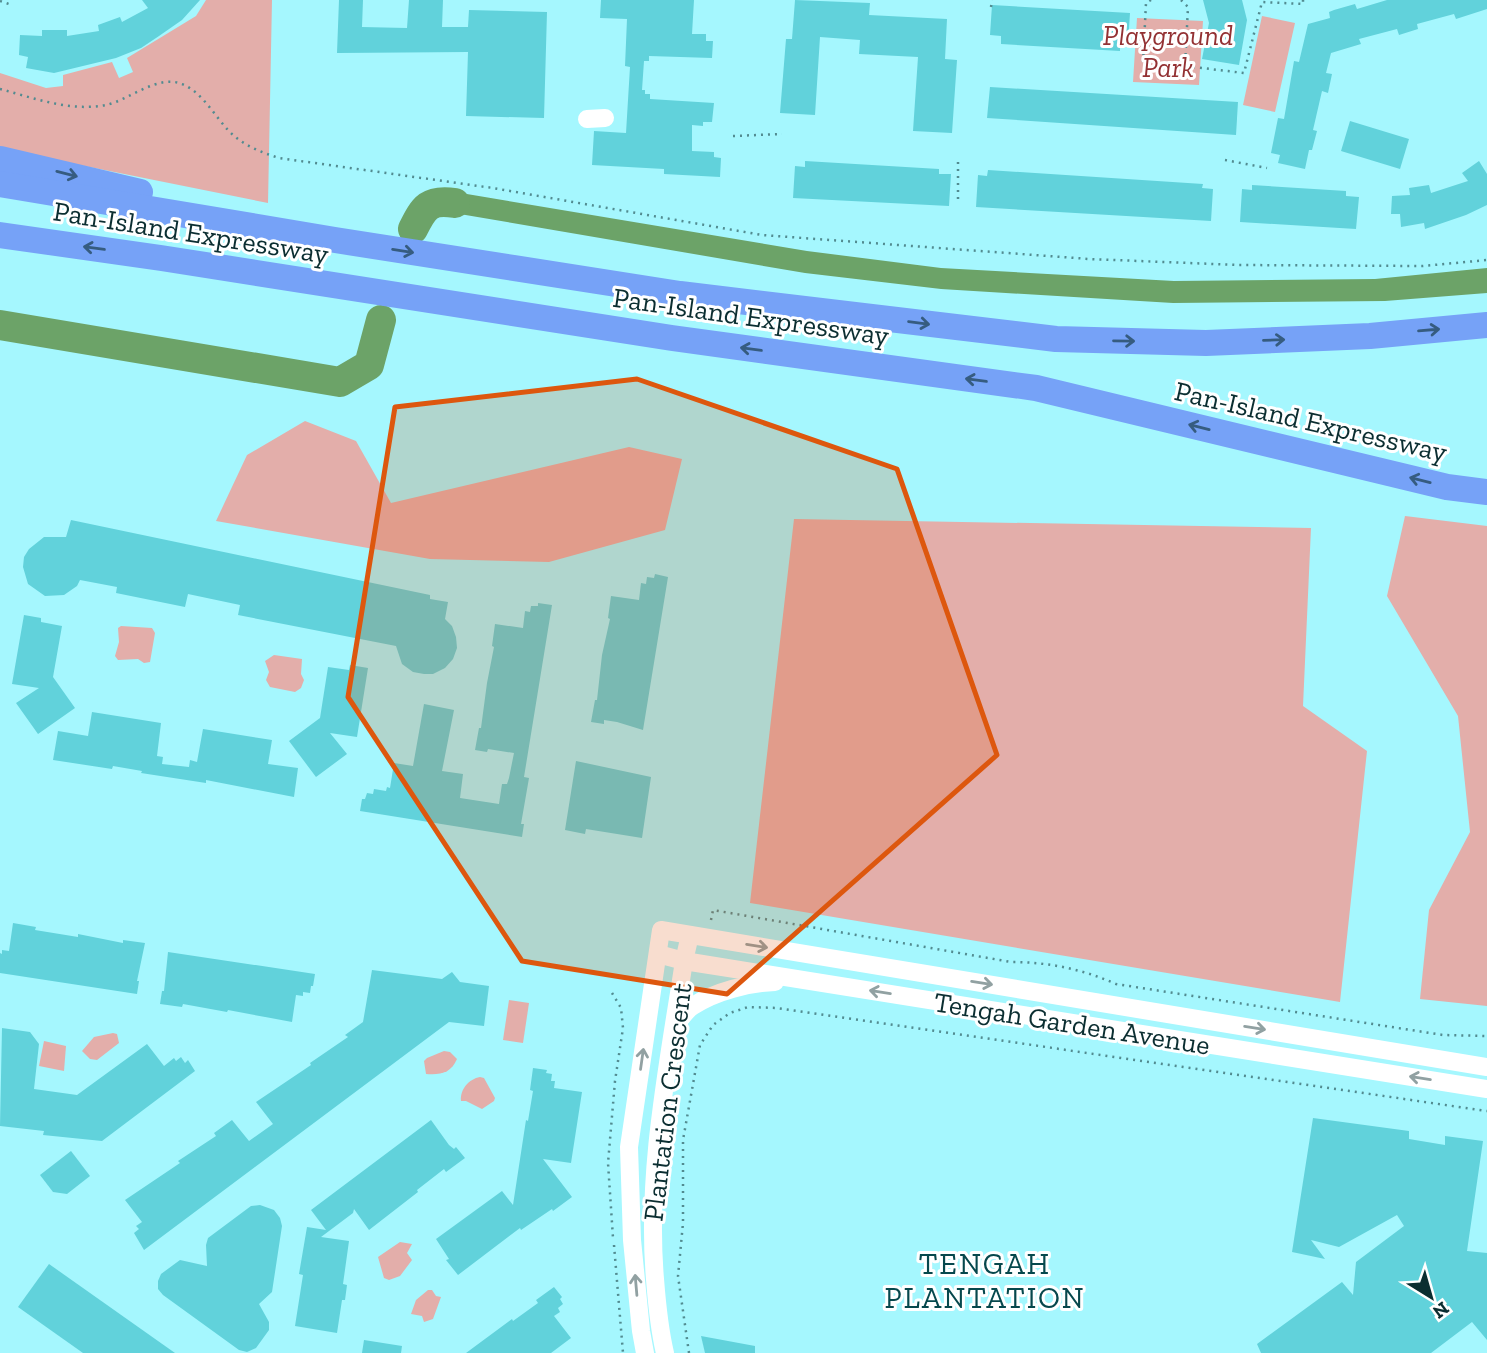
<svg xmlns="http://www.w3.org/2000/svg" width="1487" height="1353" font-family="'Zilla Slab',serif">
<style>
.green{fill:#e3aeaa}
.water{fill:#6ca368}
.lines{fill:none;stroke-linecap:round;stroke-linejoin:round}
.river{stroke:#6ca368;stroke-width:30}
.building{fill:#61d2db}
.path{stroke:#528b90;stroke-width:2.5;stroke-dasharray:2 5;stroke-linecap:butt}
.minor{stroke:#fff;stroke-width:18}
.highway{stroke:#76a2f7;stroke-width:26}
.oneway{stroke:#365c80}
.oneway2{stroke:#91a1a2}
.marked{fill:#dd570e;fill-opacity:0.2;stroke:#dd570e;stroke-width:5;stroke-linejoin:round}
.labels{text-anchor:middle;stroke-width:6;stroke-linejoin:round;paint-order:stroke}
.park-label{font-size:28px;font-style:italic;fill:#933133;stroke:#fff}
.street-label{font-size:28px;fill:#0b2e31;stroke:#fff}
.neighbourhood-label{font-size:30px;letter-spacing:2px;fill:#06484d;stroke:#fff}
</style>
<rect width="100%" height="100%" fill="#a5f7fe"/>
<!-- green -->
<g class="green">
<path d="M206 0H272L268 203 0 149V73L46 88 63 86V75L112 62 119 78 133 72 127 58 196 16Z"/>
<path d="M1262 16 1295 23 1275 112 1243 105Z"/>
<path d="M1137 18 1203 21 1199 85 1133 82Z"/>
<path d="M305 421 356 441 391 503 629 447 682 459 665 530 549 562 430 559 216 521 247 455Z"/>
<path d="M1405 516 1487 526V1006L1420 999 1429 910 1470 832 1458 716 1387 596Z"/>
<path d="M794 519 1311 528 1303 706 1367 751 1340 1002 750 903Z"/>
<path d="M121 626 152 628 155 633 150 662 144 663 138 659 118 660 115 656 119 642 118 628Z"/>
<path d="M274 655 302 659 301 674 304 680 301 688 295 692 270 687 266 680 269 672 265 661Z"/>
<path d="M509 1000 529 1003 523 1043 503 1040Z"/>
<path d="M113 1033 117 1034 119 1043 97 1060 90 1059 82 1051 94 1037Z"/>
<path d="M44 1041 66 1046 64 1071 39 1066Z"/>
<path d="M444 1051 450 1052 457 1059C451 1073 441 1075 426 1074L424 1061 427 1058Z"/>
<path d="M480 1077 484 1078 495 1098 494 1101 482 1109 466 1101H461C460 1089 469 1079 480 1077Z"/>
<path d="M400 1242 412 1244 407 1253 412 1260 400 1276 389 1280 384 1278 378 1257Z"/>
<path d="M428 1290H432L436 1296 441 1297 433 1319 424 1322 422 1316 411 1314 416 1300Z"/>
</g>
<!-- water -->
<path class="water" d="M443 190 807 251 941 268 1174 281 1375 279 1487 268V293L1385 301 1173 303 941 289 805 273 442 211 433 217 408 213C417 199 427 194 443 190Z"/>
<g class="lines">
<!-- river -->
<g class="river">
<path d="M413 229C424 207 429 199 455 203"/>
<path d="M0 325 340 382 369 365 381 320"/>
</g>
</g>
<!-- building -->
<g class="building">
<path d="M142 0H200L182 20 159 36 141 48 116 58 54 73 26 68 28 57 19 55 20 35 42 36V30H67V36L99 31 98 25 120 17 122 22 148 8Z"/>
<path d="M339 0H363L362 27 407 28 409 0H443L442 27H468L469 10 547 12 544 118 466 116 468 52 337 53Z"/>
<path d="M601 0H694L692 34H706V41H713L712 58 649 56V61H644L642 90H645V94H650V99L714 103 712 122H703V126L692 125V151L714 152V157L721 158 720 177 664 174V169L592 165 594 131 626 133 630 67 625 66 627 19 600 18Z"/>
<path d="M795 0 870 3 869 15 947 19 945 59 957 60 952 133 913 131 918 57 859 54 860 40 820 37 815 115 780 113 786 39H792Z"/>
<path d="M1203 0H1242L1247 20 1239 65 1202 59 1209 23Z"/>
<path d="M1387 0H1487V9L1456 19 1454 14 1417 24 1418 29 1399 35 1397 29 1359 39 1361 44 1331 53 1326 73 1332 74 1328 93 1322 91 1313 130 1317 131 1312 150H1309L1305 169 1278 163 1280 155 1271 153 1278 118 1284 119 1294 61 1299 62 1308 24 1330 18 1329 12 1334 10 1355 4 1357 9Z"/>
<path d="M992 5 1130 13 1128 44H1120V51L1001 44V36L990 35Z"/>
<path d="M990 87 1238 102 1236 135 987 118Z"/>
<path d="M1350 121 1409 139 1400 169 1341 151Z"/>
<path d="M805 161 939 169V174H951L949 206 793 198 795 166 805 167Z"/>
<path d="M1479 161 1487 174V205L1466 215 1425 229 1424 223 1401 227 1400 214H1391L1392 196 1410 195 1409 188 1429 185 1431 193 1468 181 1462 173Z"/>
<path d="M988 170 1203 184 1202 188 1213 189 1211 221 976 207 978 175 987 176Z"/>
<path d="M1252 185 1346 191V196L1359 197 1356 229 1240 222 1242 189 1252 190Z"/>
<path d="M71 520 430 595V599L448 602 445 619 452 626 456 637 457 648 453 659 445 668 433 674H424L413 672 402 664 396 646 238 615 240 605 188 594 185 607 116 593 117 587 80 580 77 586 64 595 45 596 28 584 23 567 24 557 29 549 44 537H66Z"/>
<path d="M655 574 668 577 643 730 617 722 604 720V724L591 722 595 700H597L602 655 610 619 608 618 611 596 639 600 641 583 646 584 647 577 654 578Z"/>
<path d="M538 603 552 605 524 777 529 778 521 824H524L522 837 360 811 362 799H365L367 793 373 794 374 789 386 791 387 787 390 788 394 763 413 766 424 704 454 710 442 771 463 774 460 798 499 804 502 784H507L509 778 514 753 488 749 487 752 475 750 479 728H481L487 683 494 647 492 646 495 624 523 628 525 611 530 612 531 606H538Z"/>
<path d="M24 615 41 618V622L62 626 53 677 75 708 38 734 16 703 39 688 12 684Z"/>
<path d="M350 665 368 668 357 737 330 733 347 754 316 777 289 741 320 718 328 667 349 670Z"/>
<path d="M92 712 161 723 157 756 163 757 162 764 189 767 190 760 197 762 203 729 272 740 268 764 298 768 294 797 206 780V783L141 773 142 771 113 766 112 769 53 760 58 731 88 736Z"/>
<path d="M576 761 651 777 642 838 586 829 585 834 565 830Z"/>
<path d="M13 923 36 927 35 930 78 937V934L123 943V940L145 943 137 981H139L137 994 0 973V953L2 954V950L9 951Z"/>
<path d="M168 952 315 974 313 986H311L310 993 303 992V996L296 995 292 1022 228 1010 227 1012 183 1004 182 1007 160 1004 162 991H164Z"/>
<path d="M372 970 442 979 452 972 460 982 489 986 484 1026 449 1022 144 1250 134 1233 139 1229 136 1226 142 1222 125 1200 180 1163 178 1161 216 1136 214 1133 232 1120 249 1141 273 1124 256 1102 311 1065 310 1063 348 1037 345 1035 363 1022Z"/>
<path d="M2 1028 30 1032 39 1044 34 1089 77 1095 147 1044 164 1066 174 1058 176 1061 181 1057 185 1063 188 1060 195 1071 102 1141 43 1135 44 1131 0 1126Z"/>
<path d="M533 1068 547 1070 546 1073 552 1074 551 1081H555L554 1088 582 1092 571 1163 543 1159 572 1197 553 1211 552 1209 521 1230 520 1228 458 1275 446 1260 449 1259 436 1239 502 1191 513 1205 526 1120 528 1121 533 1091 530 1090Z"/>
<path d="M1313 1118 1409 1131V1139L1445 1145V1136L1483 1141 1467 1251 1487 1253V1340L1472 1322 1431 1353H1261L1257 1344 1342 1282 1353 1295 1356 1262 1404 1226 1397 1215 1339 1247 1311 1240 1325 1259 1292 1252Z"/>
<path d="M431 1120 449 1145 454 1149 456 1147 465 1158 446 1172 444 1169 417 1190 418 1192 369 1230 354 1209 353 1213 321 1237 349 1241 343 1284 347 1285 345 1300H342L337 1333 295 1326 303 1275 299 1274 307 1227 326 1230 311 1210Z"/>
<path d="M71 1151 90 1176 67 1194 53 1192 40 1175Z"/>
<path d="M260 1205 274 1210 280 1218 282 1226 272 1292 259 1304 269 1322V1330L256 1348 247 1352 239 1350 163 1295 158 1289V1281L161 1274 180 1260 207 1266 206 1245 208 1238 251 1206Z"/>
<path d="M49 1264 175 1353H83L18 1307Z"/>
<path d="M554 1287 562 1297 560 1299 563 1304 558 1308 560 1312 554 1316 571 1338 551 1353H466L512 1319 513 1321 538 1303 536 1300Z"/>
<path d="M701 1336 755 1346V1353H705Z"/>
<path d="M364 1340 402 1346 401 1353H362Z"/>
</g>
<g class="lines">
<!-- path -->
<g class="path">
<path d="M1151 0 1146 3 1143 63 1185 66"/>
<path d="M1181 0 1188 7 1185 66 1244 73 1262 2 1303 4V0"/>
<path d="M0 1 12 5"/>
<path d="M991 7 992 0"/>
<path d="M0 89C34 98 70 112 106 105 129 100 158 74 182 84 202 92 214 115 228 130 242 145 260 152 279 158L493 188 762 235 1089 259 1239 265 1423 266 1487 260"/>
<path d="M733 136 782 134"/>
<path d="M1225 160 1267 168"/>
<path d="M958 162V201"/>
<path d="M711 920 713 910 1011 962C1048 962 1082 969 1116 984L1443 1035 1487 1036"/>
<path d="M612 993 621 1008 623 1028 615 1081 608 1163 613 1238"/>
<path d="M614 1245 623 1353"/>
<path d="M689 1353 678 1276 683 1223V1140L700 1045 713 1025 730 1013 748 1007 777 1008 1487 1111"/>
</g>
<!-- minor -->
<g class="minor">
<path d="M587 119 605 118"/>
<path d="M658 954 684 961 1487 1089"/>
<path d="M674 1027C680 1020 686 1010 693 1006 716 991 749 983 775 982"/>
<path d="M645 1353 641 1331 632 1240 629 1147 661 930 1487 1067"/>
<path d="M665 1353C659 1328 657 1305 655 1279 646 1173 668 1066 684 961L690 935"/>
</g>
<!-- highway -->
<g class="highway">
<path d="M0 159 140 192"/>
<path d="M0 184 335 240 680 294 1056 339 1206 343 1370 336 1487 325"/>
<path d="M0 235 161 258 672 338 1036 388 1447 487 1487 492"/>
</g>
</g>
<!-- one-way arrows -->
<defs><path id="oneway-shaft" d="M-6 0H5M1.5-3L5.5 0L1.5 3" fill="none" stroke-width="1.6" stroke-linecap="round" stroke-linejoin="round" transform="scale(1.75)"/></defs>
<g class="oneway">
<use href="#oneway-shaft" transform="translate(67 174) rotate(14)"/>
<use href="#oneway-shaft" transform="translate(94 248) rotate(-172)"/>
<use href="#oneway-shaft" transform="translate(403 251) rotate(9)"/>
<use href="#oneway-shaft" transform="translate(919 323) rotate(7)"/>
<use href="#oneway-shaft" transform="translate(1429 330) rotate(-5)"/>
<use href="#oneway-shaft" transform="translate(1274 340) rotate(-2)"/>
<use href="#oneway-shaft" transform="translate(1124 341) rotate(1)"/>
<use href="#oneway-shaft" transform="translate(751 349) rotate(-172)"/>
<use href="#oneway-shaft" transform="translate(976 380) rotate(-172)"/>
<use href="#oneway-shaft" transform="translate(1199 427) rotate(-166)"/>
<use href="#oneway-shaft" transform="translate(1420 480) rotate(-166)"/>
</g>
<g class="oneway2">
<use href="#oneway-shaft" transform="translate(757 946) rotate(9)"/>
<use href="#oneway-shaft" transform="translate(982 983) rotate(9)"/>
<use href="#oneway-shaft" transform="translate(880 992) rotate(-171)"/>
<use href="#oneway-shaft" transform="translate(1255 1028) rotate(9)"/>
<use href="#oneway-shaft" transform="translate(642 1059) rotate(-82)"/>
<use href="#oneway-shaft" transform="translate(1420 1078) rotate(-171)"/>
<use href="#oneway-shaft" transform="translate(636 1285) rotate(-95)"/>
</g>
<!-- marked area -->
<path class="marked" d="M637 379 897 469 997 755 727 994 522 961 348 697 395 407Z"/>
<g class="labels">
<!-- park labels -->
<g class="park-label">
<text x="1168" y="45">Playground<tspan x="1168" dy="32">Park</tspan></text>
</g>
<!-- street labels -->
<g class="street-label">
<text transform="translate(191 232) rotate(9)" y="10">Pan-Island Expressway</text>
<text transform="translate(751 316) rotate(8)" y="10">Pan-Island Expressway</text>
<text transform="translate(1311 421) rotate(13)" y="10">Pan-Island Expressway</text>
<text transform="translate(1072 1023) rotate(9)" y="10">Tengah Garden Avenue</text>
<text transform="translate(667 1102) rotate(-83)" y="10">Plantation Crescent</text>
</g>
<!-- neighbourhood labels -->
<g class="neighbourhood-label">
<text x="985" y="1274">TENGAH<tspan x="985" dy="34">PLANTATION</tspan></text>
</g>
</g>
<!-- north arrow -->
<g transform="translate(1431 1297) rotate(143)" stroke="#ffffff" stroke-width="5" paint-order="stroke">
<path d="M0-5L12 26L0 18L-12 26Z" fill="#0b2e31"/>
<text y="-10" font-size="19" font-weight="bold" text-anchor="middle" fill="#0b2e31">N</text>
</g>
</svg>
